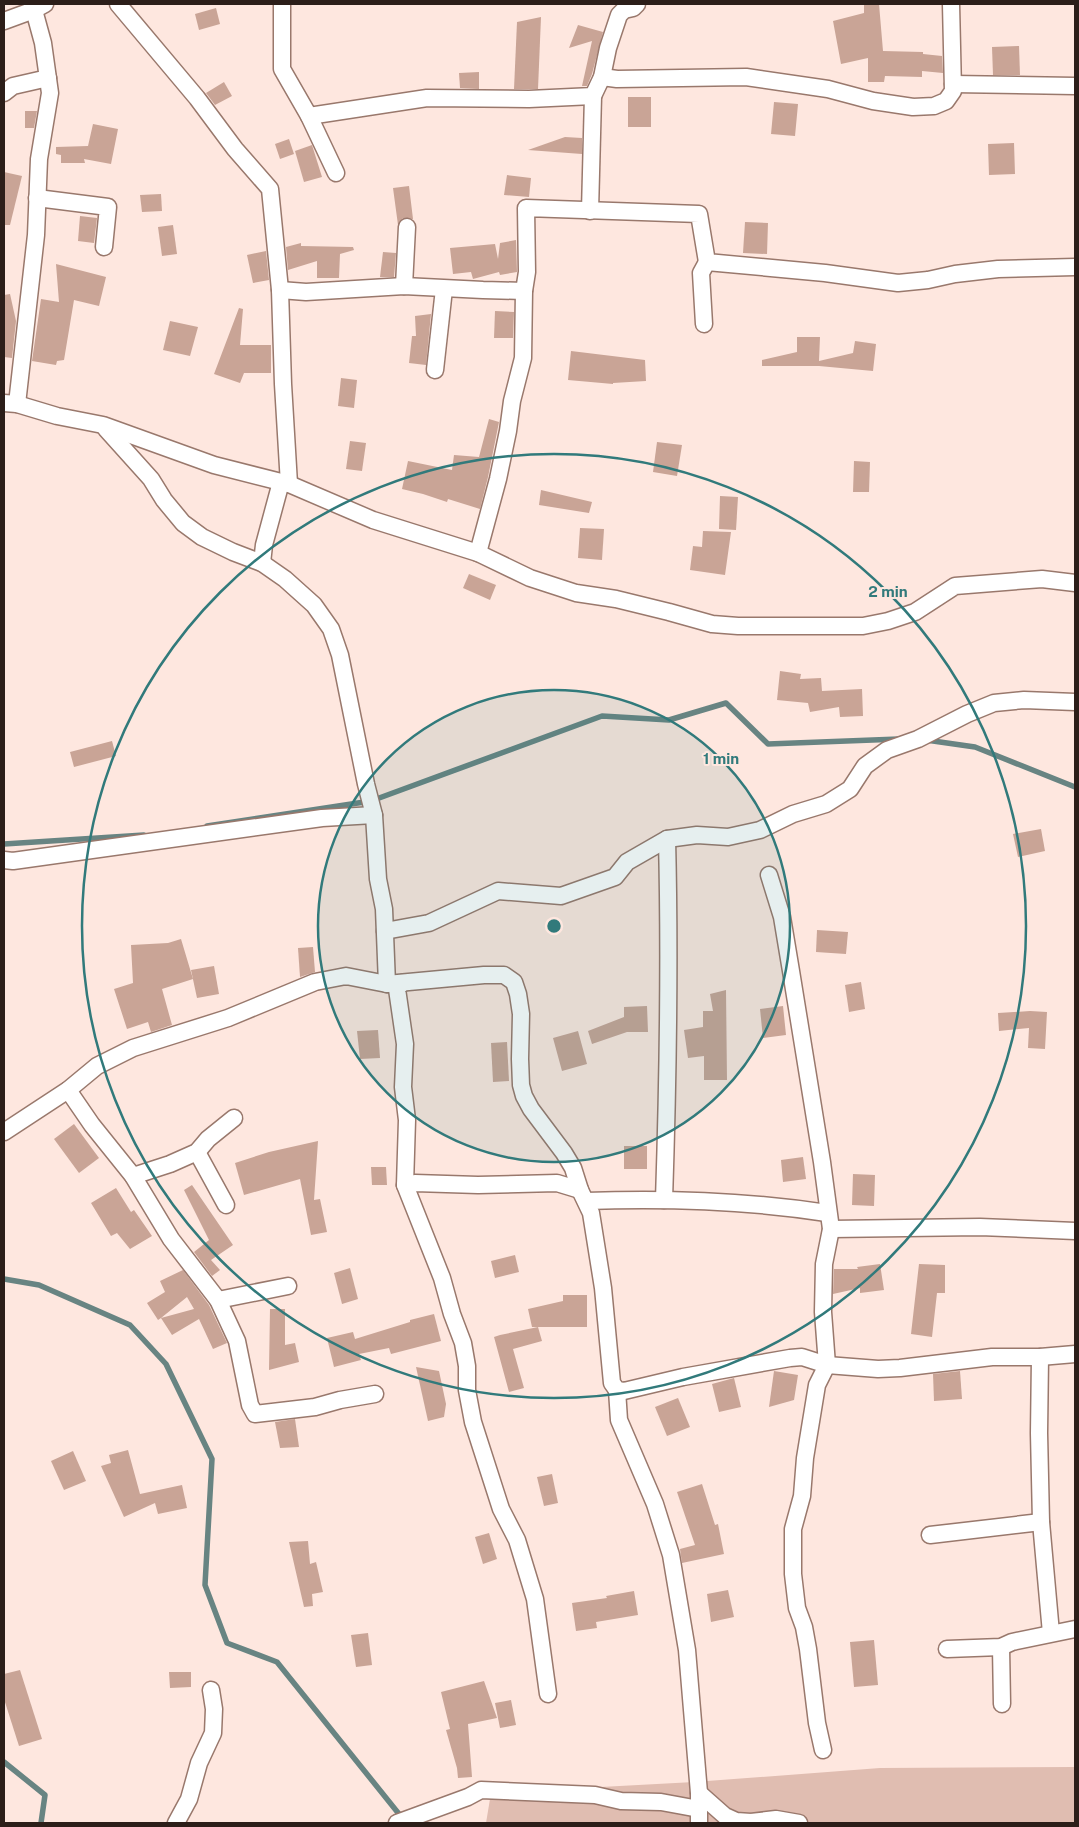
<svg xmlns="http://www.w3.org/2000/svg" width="1079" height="1827" font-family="'Public Sans',sans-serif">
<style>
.green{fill:#e0bdb1}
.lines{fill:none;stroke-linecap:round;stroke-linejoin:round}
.stream{stroke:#688482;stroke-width:5.5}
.building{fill:#c9a496;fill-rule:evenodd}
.minor-casing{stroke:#99786c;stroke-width:19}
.minor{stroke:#fff;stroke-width:16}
.ring{fill:none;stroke:#317a7b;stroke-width:2.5}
.centre{fill:#317a7b;stroke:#fee7df;stroke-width:2.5}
.ring-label{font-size:15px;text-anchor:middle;font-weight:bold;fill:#317a7b;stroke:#fee7df;stroke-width:4;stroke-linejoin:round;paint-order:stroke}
</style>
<rect width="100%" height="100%" fill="#fee7df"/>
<!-- green -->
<path class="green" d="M1075 1767V1823H486L491 1793 694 1782 880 1768Z"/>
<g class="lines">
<!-- stream -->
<g class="stream">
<path d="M926 740 975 747 1075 787"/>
<path d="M207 826 371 801 602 716 669 720 726 703 768 744 899 739"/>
<path d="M4 844 144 835"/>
<path d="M4 1279 39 1285 130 1325 166 1364 212 1459 205 1585 227 1643 277 1662 403 1819"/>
<path d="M4 1762 45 1795 41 1823"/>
</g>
</g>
<!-- building -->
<g class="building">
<path d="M864 4H879L883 51 923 52V54L942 56 943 73 922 71V77L885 76 884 82H868V58L841 64 833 21 864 13Z"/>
<path d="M216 8 220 24 199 30 195 14Z"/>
<path d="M541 17 538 89H514L517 22Z"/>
<path d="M578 25 603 32 592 74 587 86H582L592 41 569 48Z"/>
<path d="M1019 46 1020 75H993L992 47Z"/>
<path d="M479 72V89L460 88 459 73Z"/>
<path d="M224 82 232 96 215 105 206 93Z"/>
<rect x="628" y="97" width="23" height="30"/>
<path d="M774 102 798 104 795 136 771 134Z"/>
<path d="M25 111H37L34 128H25Z"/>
<path d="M93 124 118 129 111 164 84 159 85 163H61V155L56 154V147L88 146Z"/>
<path d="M565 137 582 138V154L528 150Z"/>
<path d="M289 139 294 154 280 159 275 144Z"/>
<path d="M1014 143 1015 174 989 175 988 144Z"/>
<path d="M312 145 322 177 304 182 295 151Z"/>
<path d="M4 172 22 176 10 225H4Z"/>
<path d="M507 175 531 178 529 197 504 195Z"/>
<path d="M409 186 413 219 403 218 398 225 393 188Z"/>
<path d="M161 194 162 211 142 212 140 195Z"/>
<path d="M80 216 97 218 94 243 78 241Z"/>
<path d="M745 222 768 223 767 254 743 253Z"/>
<path d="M173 225 177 254 162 256 158 227Z"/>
<path d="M516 240 517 272 500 275 499 272 473 279 471 272 453 274 450 248 495 244 498 259 500 243Z"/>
<path d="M301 243V246L353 247 354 250 340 254 339 278H317V261L288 270 286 247Z"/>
<path d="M266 251 269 280 253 283 247 255Z"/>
<path d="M383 252 396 253 394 277H380Z"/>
<path d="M56 264 106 277 99 306 74 300 64 360 57 361 56 365 32 361 41 299 59 302Z"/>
<path d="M10 294 16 321 12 358 4 357V295Z"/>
<path d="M239 308 243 309 240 345H271V373H244L240 383 214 374Z"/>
<path d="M495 311 514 312 513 338H494Z"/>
<path d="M431 314 426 365 409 363 412 336H416L415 316Z"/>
<path d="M170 321 198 327 190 356 163 350Z"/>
<path d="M797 337H820L819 361 853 353 855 341 876 344 873 371 819 366H762V360L797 352Z"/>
<path d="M571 351 645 360 646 381 613 383V384L568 380Z"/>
<path d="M341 378 357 380 354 408 338 406Z"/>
<path d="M489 419 499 422 488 477 480 509 448 499 447 502 423 494 402 489 408 461 452 470 454 455 479 457Z"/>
<path d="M350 441 366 443 362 471 346 469Z"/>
<path d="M657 442 682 445 677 476 653 472Z"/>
<path d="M854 461 870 462 869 492H853Z"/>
<path d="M541 490 592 502 589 513 539 505Z"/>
<path d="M720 496 738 497 736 530 719 529Z"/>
<path d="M580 528 604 529 602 560 578 558Z"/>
<path d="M703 531 731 532 725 575 690 570 693 546 702 547Z"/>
<path d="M469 574 496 585 490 600 463 588Z"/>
<path d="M780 671 801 674 800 679 821 678 822 691 862 689 863 716 840 717 839 707 810 712 808 703 777 700Z"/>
<path d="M112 741 116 756 74 767 70 752Z"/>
<path d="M1041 829 1045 851 1018 857 1013 834Z"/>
<path d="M817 930 848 932 846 954 816 952Z"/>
<path d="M181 939 193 979 162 989 172 1025 151 1032 148 1022 127 1029 114 989 133 983 131 945 168 943Z"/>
<path d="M313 947 315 972 300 977 298 948Z"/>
<path d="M214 966 219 994 197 998 191 970Z"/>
<path d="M861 982 865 1009 849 1012 845 985Z"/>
<path d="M726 990 727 1080H704V1056L688 1058 684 1030 703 1027V1011H713L710 994Z"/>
<path d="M647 1006 648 1032H627L592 1044 588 1031 624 1017V1007Z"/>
<path d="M783 1006 786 1035 763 1038 760 1009Z"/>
<path d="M1030 1011 1047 1012 1045 1049 1028 1048 1029 1028 999 1031 998 1013Z"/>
<path d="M378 1030 380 1058 360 1059 357 1031Z"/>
<path d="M578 1031 587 1064 562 1071 553 1038Z"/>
<path d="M507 1042 509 1081 493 1082 491 1043Z"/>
<path d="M74 1124 99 1158 79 1173 54 1139Z"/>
<path d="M318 1141 314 1200 320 1199 327 1232 311 1235 300 1179 244 1195 235 1163 269 1152Z"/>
<rect x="624" y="1146" width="23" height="23"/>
<path d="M803 1157 806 1179 783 1182 781 1160Z"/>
<path d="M371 1167H386L387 1185H372Z"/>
<path d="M853 1174 875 1175 874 1206 852 1205Z"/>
<path d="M192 1185 233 1245 211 1260 220 1270 212 1276 194 1252 209 1240 184 1190Z"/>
<path d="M116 1188 131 1212 134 1210 152 1236 130 1249 117 1233 111 1236 91 1203Z"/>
<path d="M515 1255 519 1272 495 1278 491 1261Z"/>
<path d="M880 1264 884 1290 860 1293V1288L833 1294 834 1269H858L857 1267Z"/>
<path d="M919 1264 945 1265V1293H937L932 1337 911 1334Z"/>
<path d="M350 1268 358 1299 342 1304 334 1273Z"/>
<path d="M183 1270 209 1305 227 1343 213 1349 199 1319 172 1335 161 1318 158 1320 147 1303 165 1292 160 1281ZM187 1297 194 1309 161 1318Z"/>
<path d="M563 1295H587V1327H538L542 1341 513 1349 524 1388 509 1392 494 1337 500 1335 538 1327H532L528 1309 563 1301Z"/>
<path d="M270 1309H285V1345L295 1343 299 1362 269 1370Z"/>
<path d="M434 1314 441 1341 391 1354 389 1348 359 1354 361 1360 334 1367 327 1338 353 1332 355 1339 410 1322V1320Z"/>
<path d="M416 1367 439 1371 446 1404 444 1417 428 1421Z"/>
<path d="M774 1371 798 1375 794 1400 769 1407Z"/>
<path d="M960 1371 962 1399 934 1401 933 1374Z"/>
<path d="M734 1378 741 1407 719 1412 712 1384Z"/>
<path d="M678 1398 690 1427 667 1436 655 1407Z"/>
<path d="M295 1419 299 1447 280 1448 275 1422Z"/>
<path d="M128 1450 140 1494 182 1485 187 1508 158 1514 155 1503 124 1517 101 1466 111 1463 109 1455Z"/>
<path d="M73 1451 86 1481 64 1490 51 1461Z"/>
<path d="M552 1474 558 1503 544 1506 537 1477Z"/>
<path d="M702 1484 715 1525 718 1524 724 1554 682 1563 680 1549 695 1545 677 1492Z"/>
<path d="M489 1533 497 1559 483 1564 475 1537Z"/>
<path d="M308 1541 310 1564 316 1562 323 1592 312 1594 313 1606 304 1607 289 1542Z"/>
<path d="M728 1590 734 1617 711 1622 707 1594Z"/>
<path d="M634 1591 638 1615 596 1622 597 1628 576 1631 572 1603 607 1598 606 1596Z"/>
<path d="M368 1633 372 1665 356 1667 351 1635Z"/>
<path d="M874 1640 878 1685 854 1687 850 1642Z"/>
<path d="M20 1670 42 1739 19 1746 4 1699V1674Z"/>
<path d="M169 1672H191V1687L170 1688Z"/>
<path d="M484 1681 497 1718 468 1724 472 1777 458 1778 457 1768 446 1730 450 1729 441 1692Z"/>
<path d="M511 1700 516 1725 500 1728 495 1703Z"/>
</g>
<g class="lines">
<defs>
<g id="minor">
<path d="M118 4 197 98 235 149 270 189 280 290 283 384 289 484"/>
<path d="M282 4V69L309 116 336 173"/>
<path d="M4 21 34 10 45 4"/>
<path d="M602 77 617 79 746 77 828 89 873 101 913 107 934 106 946 101 953 91 951 4"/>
<path d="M953 84 1075 86"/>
<path d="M4 93 13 86 48 78"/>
<path d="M309 116 427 98 529 99 593 96 602 77 608 48 619 15 624 10 633 8 637 4"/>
<path d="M37 198 108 207 104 247"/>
<path d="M590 211 593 96"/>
<path d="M404 286 407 227"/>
<path d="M280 290 306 292 404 286 483 290 524 291"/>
<path d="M704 324 701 273 707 262"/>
<path d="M435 370 444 289"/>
<path d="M4 403 17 404 57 416 103 425 214 465 289 484 373 520 478 553 530 578 576 593 616 599 669 612 712 624 738 626H863L888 621 915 612 955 586 1042 579 1075 583"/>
<path d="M17 404 36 235 39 159 50 93 43 43 34 10"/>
<path d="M106 429 151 479 164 500 183 523 202 537 233 552 262 563 285 579 314 605 331 629 340 655 366 784 374 815 378 879 384 909 387 984"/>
<path d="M478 553 498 479 508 431 512 401 523 358 524 291 527 272 526 208 699 214 707 262 825 273 898 283 928 280 955 274 998 269 1075 267"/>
<path d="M262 563 264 545 281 482"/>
<path d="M4 860 13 861 322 818 374 815"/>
<path d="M769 875 782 917 791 971 822 1162 831 1229 824 1264 823 1312 827 1365 817 1385 805 1458 802 1496 793 1529V1574L797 1608 804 1627 808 1649 817 1723 823 1750"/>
<path d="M385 931 429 923 498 891 561 896 615 877 627 862 667 839 697 835 728 837 760 830 793 814 826 804 850 789 865 766 887 750 918 739 967 714 994 703 1024 700 1075 702"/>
<path d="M402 983 397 989 405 1044 403 1087 407 1120 405 1185 442 1278 452 1314 463 1343 467 1366V1390L473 1422 501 1509 517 1540 535 1599 548 1694"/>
<path d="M68 1090 92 1125 133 1176 171 1239 218 1300 237 1341 250 1405 255 1414 315 1407 340 1400 375 1394"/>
<path d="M4 1132 68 1090 97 1066 133 1048 228 1018 315 982 346 976 387 984 484 975H504L514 982 518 994 521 1014 520 1059 521 1085 524 1096 531 1109 564 1153 573 1168 580 1190 591 1213 603 1288 612 1383 617 1390 624 1391 683 1377 790 1358 802 1357 827 1365 878 1369 900 1368 992 1357H1040L1075 1354"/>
<path d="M197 1152 226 1205"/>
<path d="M133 1176 170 1164 197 1152 208 1139 234 1118"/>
<path d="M405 1185 415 1183 478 1185 557 1183 580 1190"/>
<path d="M664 1200C668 1079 670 959 667 839"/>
<path d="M586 1201C667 1198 748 1201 827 1213"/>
<path d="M831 1229 980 1227 1075 1231"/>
<path d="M218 1300 288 1286"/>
<path d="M1040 1357 1039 1433 1041 1522 1051 1633"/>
<path d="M617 1390 619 1420 655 1504 671 1555 687 1650 699 1793V1823"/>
<path d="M930 1535 1041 1522"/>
<path d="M1001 1647 1002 1704"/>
<path d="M947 1649 1001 1647 1012 1642 1075 1629"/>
<path d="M699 1793 725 1816 736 1821 751 1822 776 1819 799 1823"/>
<path d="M176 1823 189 1799 199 1763 213 1733 214 1709 211 1690"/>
<path d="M397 1823 468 1797 481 1790 595 1795 621 1801 661 1802 699 1809"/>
</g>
</defs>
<!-- minor casing -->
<use href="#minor" class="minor-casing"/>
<!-- minor -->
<use href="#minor" class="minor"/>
</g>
<!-- distance rings -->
<circle cx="554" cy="926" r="236" fill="#317a7b" fill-opacity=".12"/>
<g class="ring">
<circle cx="554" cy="926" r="236"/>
<circle cx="554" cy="926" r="472"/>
</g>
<circle cx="554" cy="926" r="8" class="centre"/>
<g class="ring-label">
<text x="888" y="597">2 min</text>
<text x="721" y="764">1 min</text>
</g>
<!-- border -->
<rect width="1079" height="1827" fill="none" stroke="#2c1e19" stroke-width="10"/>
</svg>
